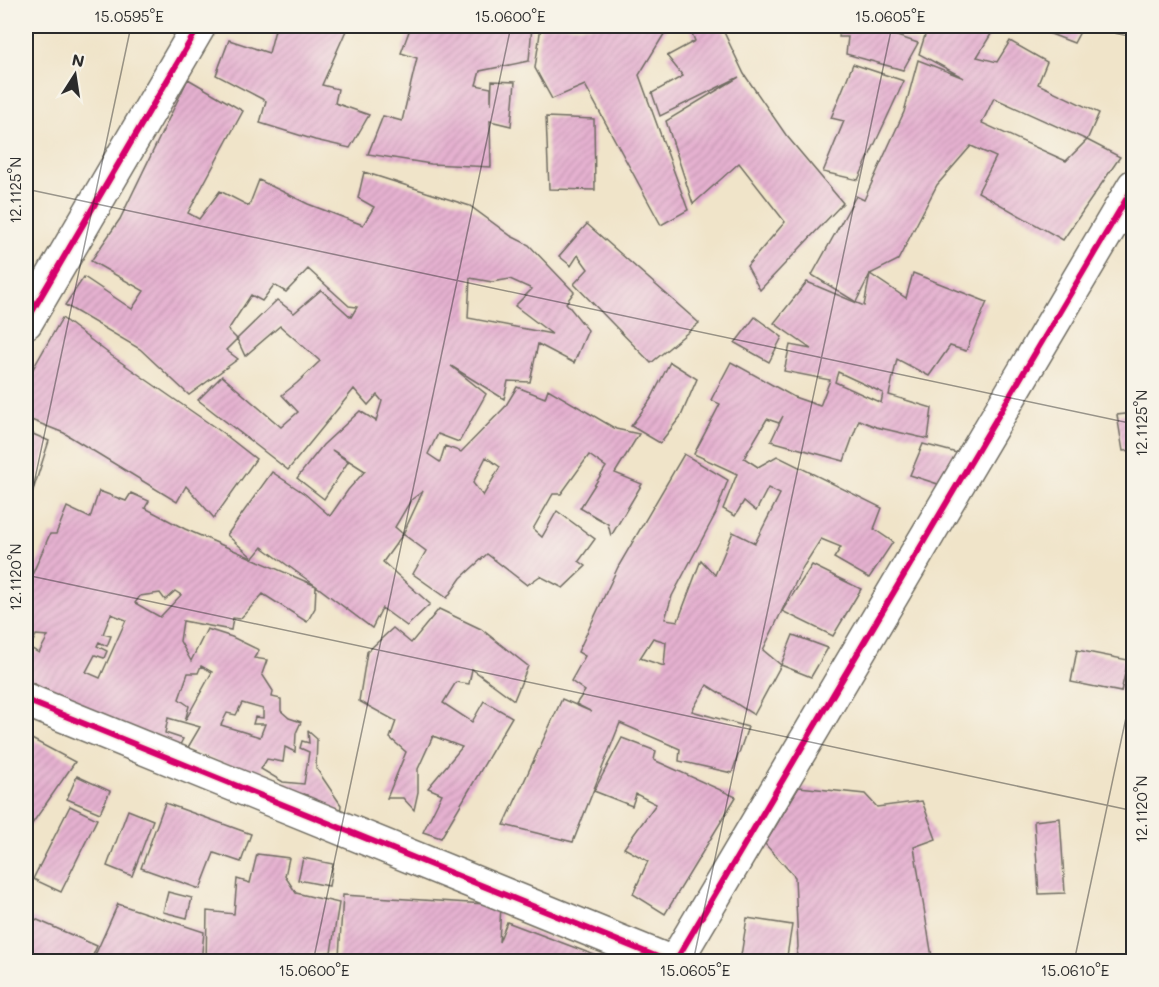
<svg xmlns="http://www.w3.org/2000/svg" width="1159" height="987" font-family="Mali,sans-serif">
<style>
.building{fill:url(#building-hatch);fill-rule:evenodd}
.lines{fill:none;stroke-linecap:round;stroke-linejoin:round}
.minor-casing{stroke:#706c62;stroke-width:36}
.minor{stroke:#fff;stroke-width:33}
.cycleway-casing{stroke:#f7f3e8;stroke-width:10}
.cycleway{stroke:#d6006c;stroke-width:6}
.ticks{fill:none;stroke:#2b2b2b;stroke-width:1.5;stroke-opacity:0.45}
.neatline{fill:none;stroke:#2b2b2b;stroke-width:2}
.ticks-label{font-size:15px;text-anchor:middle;fill:#2b2b2b}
</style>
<defs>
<pattern id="building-hatch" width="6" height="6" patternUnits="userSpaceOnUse" patternTransform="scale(1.5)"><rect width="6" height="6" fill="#e5b1d0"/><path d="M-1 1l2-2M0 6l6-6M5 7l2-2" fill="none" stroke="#c598b3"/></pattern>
</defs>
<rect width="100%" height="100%" fill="#f7f3e8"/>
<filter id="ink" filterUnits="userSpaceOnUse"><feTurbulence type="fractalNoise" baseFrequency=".0167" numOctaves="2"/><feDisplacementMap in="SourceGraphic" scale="12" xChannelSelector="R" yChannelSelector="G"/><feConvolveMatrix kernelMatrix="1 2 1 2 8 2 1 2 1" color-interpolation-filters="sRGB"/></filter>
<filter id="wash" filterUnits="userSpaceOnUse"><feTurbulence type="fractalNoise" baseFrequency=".008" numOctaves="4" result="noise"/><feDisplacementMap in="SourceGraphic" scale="24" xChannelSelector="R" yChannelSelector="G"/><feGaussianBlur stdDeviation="1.35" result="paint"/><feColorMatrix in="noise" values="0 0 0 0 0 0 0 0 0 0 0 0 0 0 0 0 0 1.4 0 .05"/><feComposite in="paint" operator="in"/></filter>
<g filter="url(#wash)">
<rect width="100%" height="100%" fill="#f0e4c9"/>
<g id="blocks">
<!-- building -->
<g class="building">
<path d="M276 26H348L322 85 338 89 335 103 369 115 350 148 315 140 260 123 266 101 216 75 229 40 269 53Z"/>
<path d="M411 26H428L450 34 465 26H532L529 61 480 71 476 85 491 88V104L492 81 515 82 511 126 490 121 491 167 431 164 368 154 383 116 402 121 417 58 401 53Z"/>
<path d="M541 26H669L639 75 688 210 661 225 585 85 552 99 535 68Z"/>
<path d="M689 26H721L744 74 786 135 843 203 760 290 747 266 785 222 739 163 693 204 666 121 739 77 660 116 652 93 683 76 667 56 695 41Z"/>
<path d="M841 26H873V28L918 43 903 70 846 54 848 37H839Z"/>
<path d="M928 26H996L977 57 997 62 1010 41 1047 62 1038 84 1099 113 1087 140 994 98 982 123 1066 161 1087 140 1120 157 1063 240 978 192 996 157 971 146 937 185 898 260 870 274 856 302 812 275 856 196 864 200 904 112 918 60 964 78 919 54Z"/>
<path d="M1030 26H1083L1074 43Z"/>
<path d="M853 64 904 81 858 180 823 172 844 121 831 118Z"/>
<path d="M188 79 243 111 188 213 199 219 220 191 249 206 259 180 308 204 363 225 374 207 358 198 364 172 470 206 511 236 529 245 574 292 566 303 588 330 574 363 538 344 530 382 508 381 504 399 451 366 486 394 459 442 438 434 428 454 440 462 445 446 461 452 505 407 517 387 545 398 548 389 616 429 639 434 615 473 642 484 611 536 608 524 580 508 606 467 589 455 561 494H553L533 529 542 537 557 511 595 539 579 561 586 566 563 588 540 576 527 585 487 554 461 578 447 598 413 574 426 551 403 534 423 491 411 500 395 527 403 534 383 562 430 604 407 626 382 608 372 628 316 586 315 608 307 622 263 594 240 619 233 618 231 630 183 621 180 641 191 661 207 629 232 637 259 650 254 658 267 660 262 674 273 691 272 697 281 699V711L289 718 301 722 296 733 295 752 285 747 283 762 267 759 261 769 283 782 304 784 309 752 300 748 302 741 309 743 308 731 317 739 316 768 341 805 340 813 302 808 307 795 290 791 187 749 200 727 168 718 165 733 183 739 175 754 120 725 26 680V595L35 598 26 594V572L32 575 50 534H56L67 507 90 518 99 491 126 501 131 493 149 501 145 508 185 529 316 586 262 547 253 558 227 535 272 472 305 494 330 516 348 490 365 471 332 450 348 462 324 499 297 478 323 445 360 411 376 421 382 401 377 395 368 405 354 389 288 470 198 400 222 376 281 427 298 412 282 395 297 383 320 361 280 326 245 356 237 339 277 300 294 313 321 290 351 317 357 307 349 306 308 269 286 292 274 285 262 301 251 295 228 330 237 339 226 350 238 359 189 395 140 349 65 305 84 277 132 309 144 291 91 261 120 219ZM470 278 492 282 510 279 532 289 515 306 552 334 468 318ZM486 457 500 467 483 496 473 483ZM175 591 181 595 160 617 135 603 140 596 160 593 165 600ZM111 614 126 620 100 678 86 672 95 655 104 658 107 651 97 646 99 642 107 646 111 636 103 634ZM36 635 48 636 39 653 30 648ZM201 666 212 672 185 721 189 706 179 699 188 673H198ZM242 703 263 709V718L255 717 253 724H265L260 737 221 725 227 713 236 715Z"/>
<path d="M546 117 594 119 595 190 549 189Z"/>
<path d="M587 224 699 323 651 363 574 284 588 269 578 255 571 266 559 256Z"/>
<path d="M913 273 987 302 966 351 950 346 929 376 897 359 889 395 932 408 928 439 876 427 859 420 844 461 771 441 783 416 779 423 767 419 744 458 758 467 777 456 882 508 874 529 893 542 869 578 834 558 841 547 821 539 803 567 763 650 781 665 793 635 828 648 811 677 781 665 754 715 707 685 692 711 748 727 732 773 679 761 680 749 620 723 573 842 504 825 562 699 592 712 576 704 585 691 571 681 585 656 578 652 618 567 684 454 728 480 716 513 672 596 665 619 678 621 701 560 715 575 733 532 755 543 780 494 768 488 756 511 744 501 735 516 723 509 737 474 694 454 720 404 711 400 731 362 794 397 820 406 830 380 784 371 790 345 811 349 774 323 807 282 864 306 870 274 906 298ZM838 372 883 393 881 403 835 382ZM653 638 666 642 664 666 640 658Z"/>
<path d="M755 317 782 337 769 362 735 343Z"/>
<path d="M62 318 112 356 223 433 256 459 214 518 186 486 177 502 64 433 26 418V381Z"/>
<path d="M670 362 697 379 681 416 660 443 631 426 651 399Z"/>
<path d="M1134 413V450L1123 451 1117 415Z"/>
<path d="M26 431 49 441 27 509 26 508Z"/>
<path d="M923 444 957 453 938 484 910 475Z"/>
<path d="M812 565 861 589 833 636 782 611Z"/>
<path d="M439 609 481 629 528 666 514 700 472 669 469 684 456 682 443 703 472 722 484 701 512 717 441 838 423 832 442 794 428 788 462 747 433 736 418 769V792L414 810 403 798H387L406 752 390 738 396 721 359 701 367 652 393 628 411 643Z"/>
<path d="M1077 650 1128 660 1121 692 1071 682Z"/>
<path d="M26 736 75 762 27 831 30 833 26 840Z"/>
<path d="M622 738 656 751 654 760 736 797 665 914 633 894 648 861 624 848 656 804 636 794 632 806 594 791Z"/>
<path d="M77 776 110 791 100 813 67 799Z"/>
<path d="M799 787 865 794 877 807 922 801 936 839 914 847 932 957 968 960V962H795L798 947 795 877 765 844Z"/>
<path d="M165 803 251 834 241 862 214 853 200 889 141 868Z"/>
<path d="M70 806 97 819 61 892 33 879Z"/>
<path d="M128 810 153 820 132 876 107 866Z"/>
<path d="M1060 818 1065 893 1039 894 1034 821Z"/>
<path d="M257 854 289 858 285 876 296 893 339 903 331 952 288 957 287 962H206L207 911 234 914 237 879 250 883Z"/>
<path d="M303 858 333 864 329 886 298 880Z"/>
<path d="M168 892 192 898 187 918 163 912Z"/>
<path d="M343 895 501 905 499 942 507 922 613 962H322L339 956Z"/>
<path d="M118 904 204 932 201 962H92Z"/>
<path d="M26 915 97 946 90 962H46L29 954 26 962Z"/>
<path d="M747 918 792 925 786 962H740Z"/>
</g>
</g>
</g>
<g filter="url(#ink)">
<use href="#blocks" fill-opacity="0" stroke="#706c62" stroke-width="1.5"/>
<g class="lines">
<defs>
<g id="minor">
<path d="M26 322 199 26"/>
<path d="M26 700 670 962"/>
<path d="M675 962 1134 186"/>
</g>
</defs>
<!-- minor casing -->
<use href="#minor" class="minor-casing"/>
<!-- minor -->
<use href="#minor" class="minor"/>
<defs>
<g id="cycleway">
<path d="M26 322 199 26"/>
<path d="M26 700 670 962"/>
<path d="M675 962 1134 186"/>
</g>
</defs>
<!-- cycleway casing -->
<use href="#cycleway" class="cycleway-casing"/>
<!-- cycleway -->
<use href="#cycleway" class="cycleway"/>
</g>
</g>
<!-- ticks -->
<path class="ticks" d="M1077 26 1134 37M26 189 1134 424M26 521 131 26M26 575 1134 811M313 962 511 26M693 962 892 26M1074 962 1134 680"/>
<!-- margin -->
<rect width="1159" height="987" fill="none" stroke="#f7f3e8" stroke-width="66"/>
<!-- north arrow -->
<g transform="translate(75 75) rotate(12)" stroke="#f7f3e8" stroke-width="4.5" paint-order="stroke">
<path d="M0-4.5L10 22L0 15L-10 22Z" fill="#2b2b2b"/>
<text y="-9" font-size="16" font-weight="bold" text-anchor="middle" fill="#2b2b2b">N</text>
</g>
<rect x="33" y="33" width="1093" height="921" class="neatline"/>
<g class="ticks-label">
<text x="129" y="22">15.0595°E</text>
<text x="510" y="22">15.0600°E</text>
<text x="890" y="22">15.0605°E</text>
<text transform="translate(16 190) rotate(-90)" y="5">12.1125°N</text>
<text transform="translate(1142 423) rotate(-90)" y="5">12.1125°N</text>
<text transform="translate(16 577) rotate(-90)" y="5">12.1120°N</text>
<text transform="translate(1142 809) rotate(-90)" y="5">12.1120°N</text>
<text x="314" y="976">15.0600°E</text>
<text x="695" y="976">15.0605°E</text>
<text x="1075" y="976">15.0610°E</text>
</g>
</svg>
